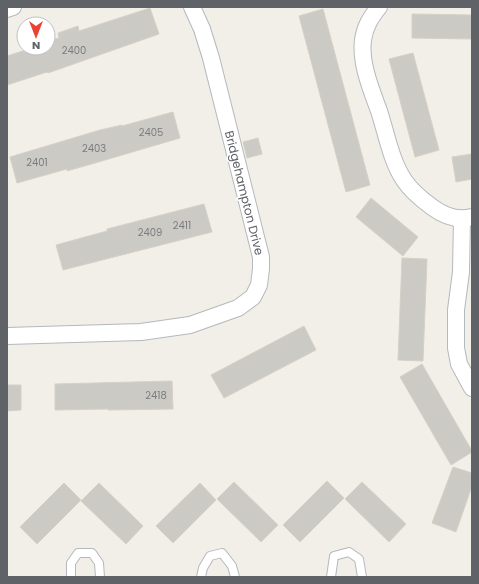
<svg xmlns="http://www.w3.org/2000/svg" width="479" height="584" font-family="Poppins,sans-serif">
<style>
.building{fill:#cccac5;stroke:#d6d1c6}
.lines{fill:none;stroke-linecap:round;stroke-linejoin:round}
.lane-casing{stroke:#b5b8bc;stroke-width:10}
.street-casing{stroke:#b5b8bc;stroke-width:18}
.lane{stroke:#fff;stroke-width:8}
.street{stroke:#fff;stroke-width:16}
.labels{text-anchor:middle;stroke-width:3;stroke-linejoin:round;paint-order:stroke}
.number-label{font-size:10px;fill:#7a7d7f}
.street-label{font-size:12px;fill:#5f6368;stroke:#fff}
</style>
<rect width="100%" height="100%" fill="#f1efe8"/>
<!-- building -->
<g class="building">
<path d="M150 8 159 34 48 73 47 72 7 85V56L32 48H48V41L59 38 58 33 78 26 79 31Z"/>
<path d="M323 9 370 185 346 192 299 16Z"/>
<path d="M412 14 472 15V39L412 38Z"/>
<path d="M413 53 439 150 415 157 389 59Z"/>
<path d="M173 112 180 138 95 163 67 171V169L17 183 10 157 100 130 122 125V126Z"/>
<path d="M258 138 262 154 247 158 243 142Z"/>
<path d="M472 154V179L456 182 452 157Z"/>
<path d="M371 198 418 237 403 256 356 217Z"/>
<path d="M204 204 212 232 63 270 56 245 107 231V229Z"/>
<path d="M402 258 427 259 423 361 398 360Z"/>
<path d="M304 326 316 350 224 398 211 375Z"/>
<path d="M422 364 472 451V452L451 465 400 377Z"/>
<path d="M172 381 173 409 108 410V409L55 410V384Z"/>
<path d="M7 385H21V410L7 411Z"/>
<path d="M453 467 472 473V486L456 532 432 523Z"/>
<path d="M327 481 344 498 300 542 283 525Z"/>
<path d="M234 482 278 525 261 542 217 499Z"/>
<path d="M362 482 406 524 389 542 345 499Z"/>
<path d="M64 483 81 500 37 544 20 527Z"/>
<path d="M99 483 143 526 126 544 81 501Z"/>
<path d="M200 483 216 500 173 543 156 526Z"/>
</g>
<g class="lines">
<defs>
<g id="lane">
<path d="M71 577V563L78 553H92L99 563 100 577"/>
<path d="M201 577 203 568 210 556 222 553 232 566 235 577"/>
<path d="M331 577 334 556 349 552 359 559 362 577"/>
</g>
<g id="street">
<path d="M379 7C371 17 365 26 363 40 360 63 371 89 379 111 386 132 391 161 404 180 411 191 421 199 432 207 444 216 457 221 472 217"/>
<path d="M7 9 13 7"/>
<path d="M462 220 461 272 456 310V348L459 364 472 388"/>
<path d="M7 336 141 332 190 325 238 308 253 297 259 285 261 269V257L211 58 202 29 192 7"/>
</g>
</defs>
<!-- lane casing -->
<use href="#lane" class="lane-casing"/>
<!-- street casing -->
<use href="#street" class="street-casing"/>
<!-- lane -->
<use href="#lane" class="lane"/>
<!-- street -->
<use href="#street" class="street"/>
</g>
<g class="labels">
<!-- number labels -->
<g class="number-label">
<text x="74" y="54">2400</text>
<text x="151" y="136">2405</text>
<text x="94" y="152">2403</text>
<text x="37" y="166">2401</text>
<text x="182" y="229">2411</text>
<text x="150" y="236">2409</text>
<text x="156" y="399">2418</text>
</g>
<!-- street labels -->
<g class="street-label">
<text transform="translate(244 193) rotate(76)" y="4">Bridgehampton Drive</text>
</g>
</g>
<!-- border -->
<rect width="479" height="584" fill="none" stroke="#5f6368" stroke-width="16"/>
<!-- north arrow -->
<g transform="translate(36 36) rotate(180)"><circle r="19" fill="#ffffff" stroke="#bfc1c3"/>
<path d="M0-3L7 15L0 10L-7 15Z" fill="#ea4335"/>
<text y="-6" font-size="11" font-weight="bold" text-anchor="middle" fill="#5f6368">N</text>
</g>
</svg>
